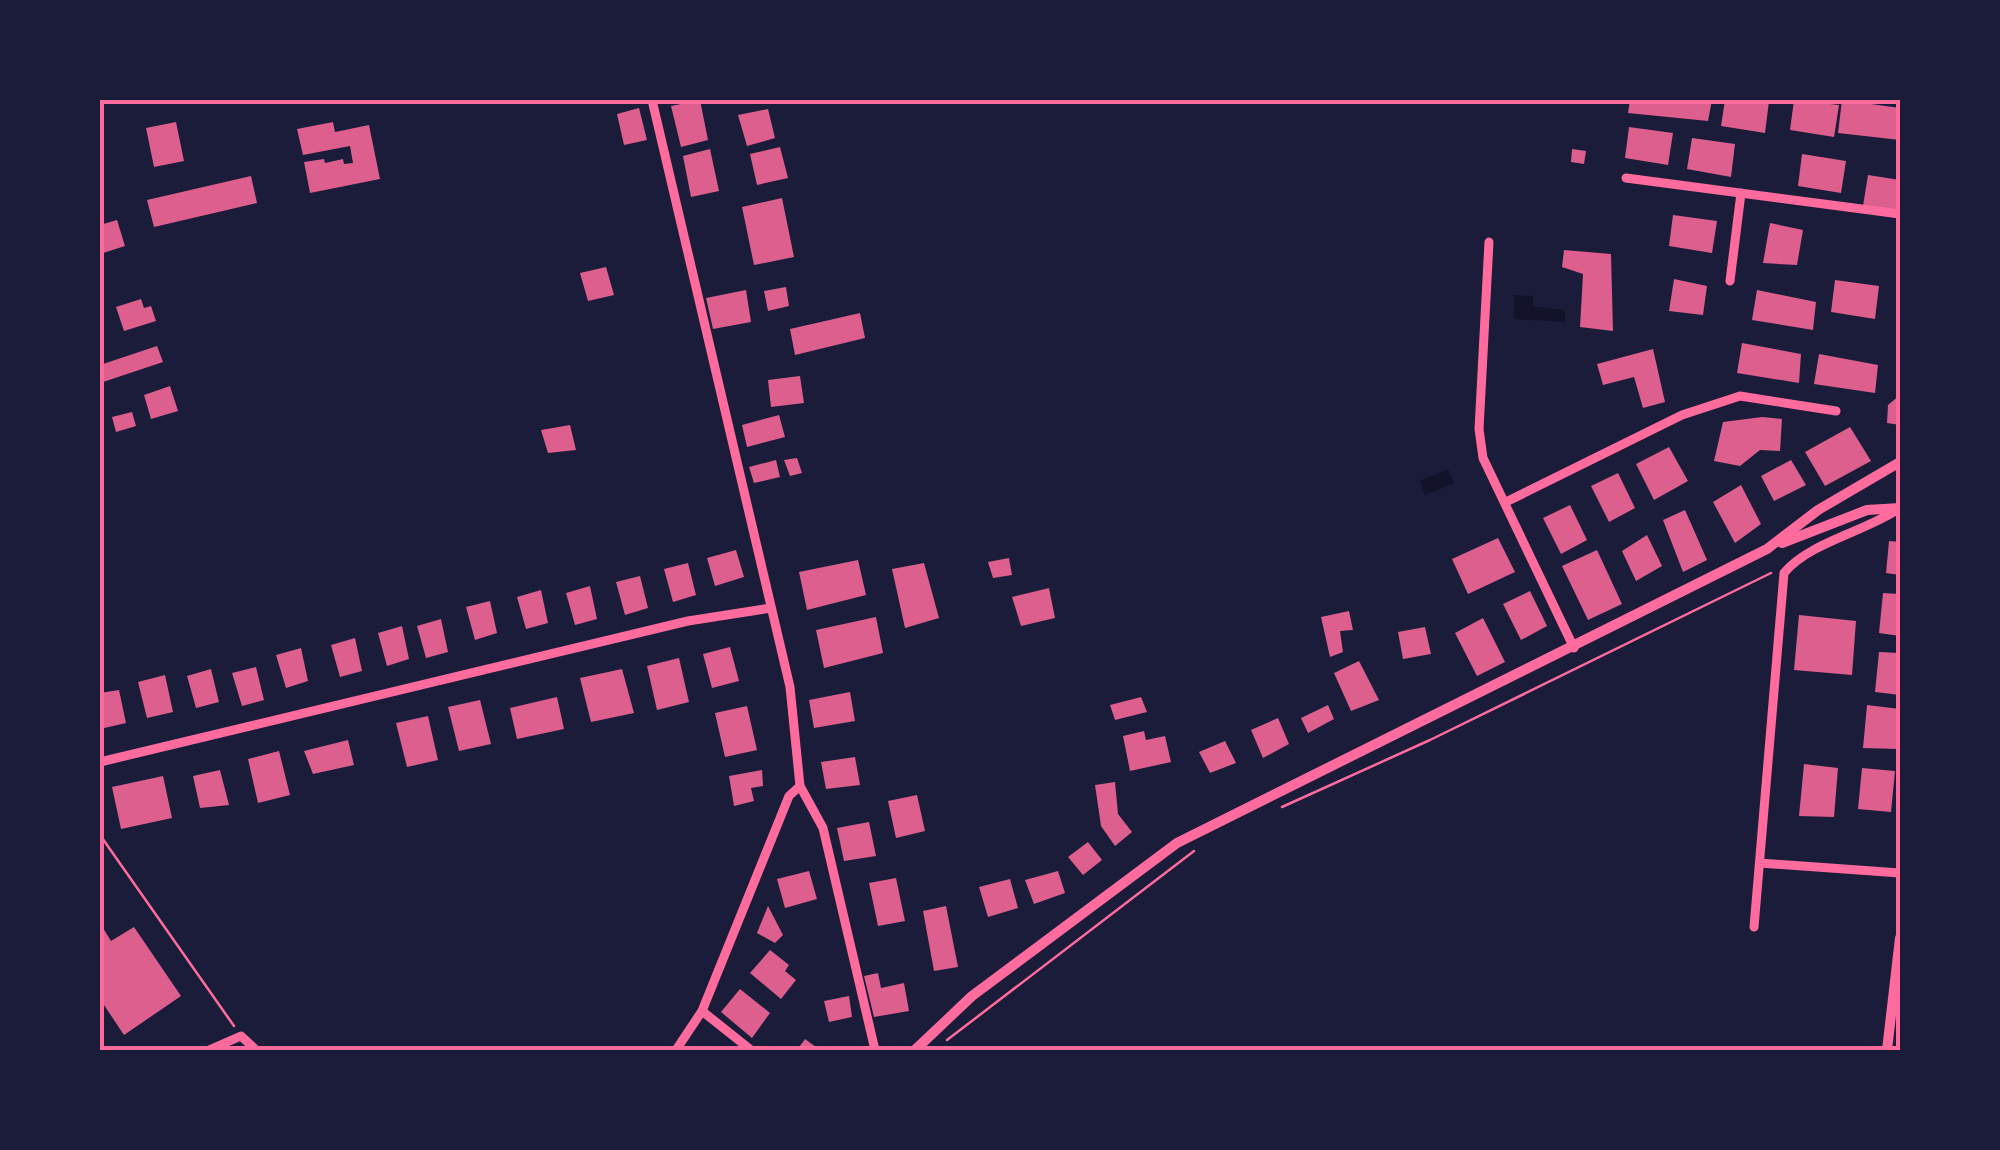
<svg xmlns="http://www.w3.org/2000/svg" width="2000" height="1150" font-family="'Playfair Display',serif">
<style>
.water{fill:#12122b}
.building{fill:#dd5f8e}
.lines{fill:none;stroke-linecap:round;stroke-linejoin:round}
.path{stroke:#ff6b9d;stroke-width:2.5}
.minor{stroke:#ff6b9d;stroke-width:9}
.tertiary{stroke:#ff6b9d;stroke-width:10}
.neatline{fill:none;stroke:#ff6b9d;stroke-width:4}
</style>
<rect width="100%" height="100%" fill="#1b1b3a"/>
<!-- water -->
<g class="water">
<path d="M1514 295 1533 296V306L1565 310V322L1514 319Z"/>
<path d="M1448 469 1454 483 1425 495 1420 481Z"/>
</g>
<!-- building -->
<g class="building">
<path d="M700 100 708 140 681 147 671 106Z"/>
<path d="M1630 100H1712L1708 121 1628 113Z"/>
<path d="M1725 100 1769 101 1765 133 1721 126Z"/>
<path d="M1794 100 1839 105 1834 137 1790 130Z"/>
<path d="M1842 100 1900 108V140L1838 133Z"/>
<path d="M639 108 647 140 624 145 617 114Z"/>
<path d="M768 109 775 138 747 146 738 115Z"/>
<path d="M176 122 184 161 154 167 146 128Z"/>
<path d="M333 122 335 132 369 125 380 179 310 193 304 162 324 159 325 163 343 159 344 164 353 163 350 146 303 155 297 129Z"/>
<path d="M1629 127 1673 133 1668 165 1625 158Z"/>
<path d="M1692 138 1735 144 1731 177 1687 169Z"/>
<path d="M780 147 788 178 757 185 750 154Z"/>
<path d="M710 149 719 191 691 197 683 156Z"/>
<path d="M1572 149 1586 151 1584 164 1571 162Z"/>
<path d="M1802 154 1846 161 1841 193 1798 186Z"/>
<path d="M1868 175 1900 180 1897 211 1863 206Z"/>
<path d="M251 176 257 203 154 227 147 200Z"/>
<path d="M782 198 794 257 754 265 742 207Z"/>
<path d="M1673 215 1717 221 1712 253 1669 246Z"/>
<path d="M117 220 125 246 100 254V225Z"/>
<path d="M1770 223 1803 230 1797 265 1763 263Z"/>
<path d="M1564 250 1611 254 1613 331 1580 327 1583 274 1562 267Z"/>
<path d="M606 267 614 295 588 301 580 273Z"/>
<path d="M1674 279 1707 286 1703 315 1669 311Z"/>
<path d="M1835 280 1879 286 1875 319 1831 312Z"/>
<path d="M786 287 789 306 768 311 764 291Z"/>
<path d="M746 290 751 322 713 329 706 298Z"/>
<path d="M1757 290 1816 302 1813 330 1752 320Z"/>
<path d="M141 299 144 308 151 306 156 321 124 331 116 307Z"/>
<path d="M860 313 865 338 795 355 790 329Z"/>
<path d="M1742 343 1801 354 1799 383 1737 373Z"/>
<path d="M157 346 163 362 100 383V365Z"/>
<path d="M1653 349 1665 402 1643 408 1634 377 1603 385 1597 364Z"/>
<path d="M1819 354 1878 365 1875 393 1814 384Z"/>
<path d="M800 376 804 403 771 407 768 380Z"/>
<path d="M170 386 178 411 151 419 144 395Z"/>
<path d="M1900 395V425L1887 423 1888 405Z"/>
<path d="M132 412 136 426 116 432 112 417Z"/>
<path d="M779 415 785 437 747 447 742 425Z"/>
<path d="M1762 417 1782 419 1780 451 1760 450 1740 466 1714 461 1723 422Z"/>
<path d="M570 425 576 450 548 453 541 430Z"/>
<path d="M1850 427 1871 461 1825 486 1805 452Z"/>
<path d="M1669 447 1688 481 1654 500 1636 464Z"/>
<path d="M797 458 802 473 790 476 784 460Z"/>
<path d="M776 460 780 477 754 483 749 467Z"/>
<path d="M1791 460 1806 485 1774 501 1761 476Z"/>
<path d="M1618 473 1635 508 1609 522 1591 486Z"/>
<path d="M1741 485 1761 524 1735 543 1713 502Z"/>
<path d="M1570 505 1587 540 1561 554 1543 518Z"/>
<path d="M1685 510 1707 560 1683 572 1663 520Z"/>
<path d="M1647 535 1662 566 1636 581 1622 551Z"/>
<path d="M1498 538 1515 572 1468 594 1452 559Z"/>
<path d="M1889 541 1900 542V575L1886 573Z"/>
<path d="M736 550 744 577 715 586 707 558Z"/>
<path d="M1597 550 1622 604 1588 620 1562 566Z"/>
<path d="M1009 558 1012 575 993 578 988 562Z"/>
<path d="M858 560 866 595 807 610 799 572Z"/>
<path d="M688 563 696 595 673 602 664 569Z"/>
<path d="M924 563 939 618 905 628 892 569Z"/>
<path d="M640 576 648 608 625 615 616 582Z"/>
<path d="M590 586 597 619 575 625 566 593Z"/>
<path d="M1049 588 1055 618 1021 626 1012 597Z"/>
<path d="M541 590 548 623 526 629 517 597Z"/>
<path d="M1530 591 1547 626 1521 640 1503 604Z"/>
<path d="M1883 593 1900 594V636L1879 633Z"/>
<path d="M490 601 497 633 475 640 466 607Z"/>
<path d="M1349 611 1353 630 1340 631 1343 652 1330 657 1321 617Z"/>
<path d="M1799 615 1856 621 1852 675 1794 670Z"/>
<path d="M876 617 883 653 824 668 816 630Z"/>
<path d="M1483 618 1505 662 1477 676 1455 633Z"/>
<path d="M441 619 448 652 426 658 417 626Z"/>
<path d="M402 626 409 659 387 666 378 633Z"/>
<path d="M1425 627 1431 654 1403 659 1398 632Z"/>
<path d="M355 638 362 671 340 677 331 645Z"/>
<path d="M730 647 739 681 712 688 703 654Z"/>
<path d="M301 648 308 681 286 688 276 655Z"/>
<path d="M1879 652 1900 653V695L1875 692Z"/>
<path d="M679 658 689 702 657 710 647 666Z"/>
<path d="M1359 661 1379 700 1351 711 1334 673Z"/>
<path d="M256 667 264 700 242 706 232 673Z"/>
<path d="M211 669 219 702 196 708 187 676Z"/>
<path d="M622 669 634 713 591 722 580 678Z"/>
<path d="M165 675 173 712 147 718 138 682Z"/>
<path d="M119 690 126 723 100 729V693Z"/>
<path d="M850 692 855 721 814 728 809 700Z"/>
<path d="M557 697 564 729 517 739 510 708Z"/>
<path d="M1141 697 1147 712 1115 720 1110 705Z"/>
<path d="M480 700 491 744 459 751 448 707Z"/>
<path d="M1328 705 1334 719 1308 733 1301 718Z"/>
<path d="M1867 705 1900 709 1897 749 1863 748Z"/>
<path d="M747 706 757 750 725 757 715 713Z"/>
<path d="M428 716 438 760 407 767 396 723Z"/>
<path d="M1278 718 1289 744 1263 758 1251 730Z"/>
<path d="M1144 731 1146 740 1165 736 1171 762 1130 771 1123 736Z"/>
<path d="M348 740 354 765 313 774 304 751Z"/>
<path d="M1225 741 1236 763 1210 773 1199 752Z"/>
<path d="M279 751 290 795 258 803 248 759Z"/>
<path d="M855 757 860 785 826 789 821 762Z"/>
<path d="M1804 764 1838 768 1834 817 1799 816Z"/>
<path d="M1862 768 1895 771 1891 812 1858 809Z"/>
<path d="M220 770 229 805 200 808 193 776Z"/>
<path d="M762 770 763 786 751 788 754 801 734 806 729 776Z"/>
<path d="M163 776 172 818 121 829 112 787Z"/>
<path d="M1115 782 1118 814 1132 832 1115 846 1101 826 1095 785Z"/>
<path d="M917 795 925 831 896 838 888 801Z"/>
<path d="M869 822 876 856 844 861 837 828Z"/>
<path d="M1088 842 1102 860 1083 875 1068 857Z"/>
<path d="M809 871 817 899 785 908 777 879Z"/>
<path d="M1058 871 1065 893 1034 904 1025 880Z"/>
<path d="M896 878 905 921 878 926 869 883Z"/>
<path d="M1010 879 1018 908 988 917 979 887Z"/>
<path d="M768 906 783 935 775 943 757 933Z"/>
<path d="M946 906 958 967 934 971 923 911Z"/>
<path d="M100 923 111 941 134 927 181 996 124 1035 100 999Z"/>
<path d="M770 950 789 965 785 971 796 980 781 999 750 973Z"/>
<path d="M878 973 881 988 904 983 909 1011 874 1017 864 976Z"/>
<path d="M740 989 770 1013 752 1038 721 1012Z"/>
<path d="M849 996 852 1017 829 1022 824 1001Z"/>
<path d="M805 1039 820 1050H797Z"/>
</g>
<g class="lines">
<!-- path -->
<g class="path">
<path d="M1282 807 1430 740 1771 573"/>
<path d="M100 835 234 1026"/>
<path d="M947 1040 1194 851"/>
</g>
<!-- minor -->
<g class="minor">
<path d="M652 100 790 687 800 786 823 828 875 1050"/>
<path d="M1626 178 1900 214"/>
<path d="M1489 242 1479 429 1483 458 1574 648"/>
<path d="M1730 281 1741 193"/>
<path d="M1506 502 1682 415 1740 396 1836 411"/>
<path d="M100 762 688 621 771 608"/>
<path d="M1760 863 1900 873"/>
<path d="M1754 927 1784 573C1810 542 1865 532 1900 508"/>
<path d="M702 1011 751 1050"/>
<path d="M209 1050 241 1036 256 1050"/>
<path d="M676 1050 702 1011 789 796 800 786"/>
</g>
<!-- tertiary -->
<g class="tertiary">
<path d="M1782 543 1867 510 1900 508"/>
<path d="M915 1050 972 996 1177 843 1767 549 1818 510 1900 462"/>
<path d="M1887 1050 1900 938"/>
</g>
</g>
<!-- border -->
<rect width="2000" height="1150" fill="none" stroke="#1b1b3a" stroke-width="205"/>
<rect x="102" y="102" width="1796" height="946" class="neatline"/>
</svg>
